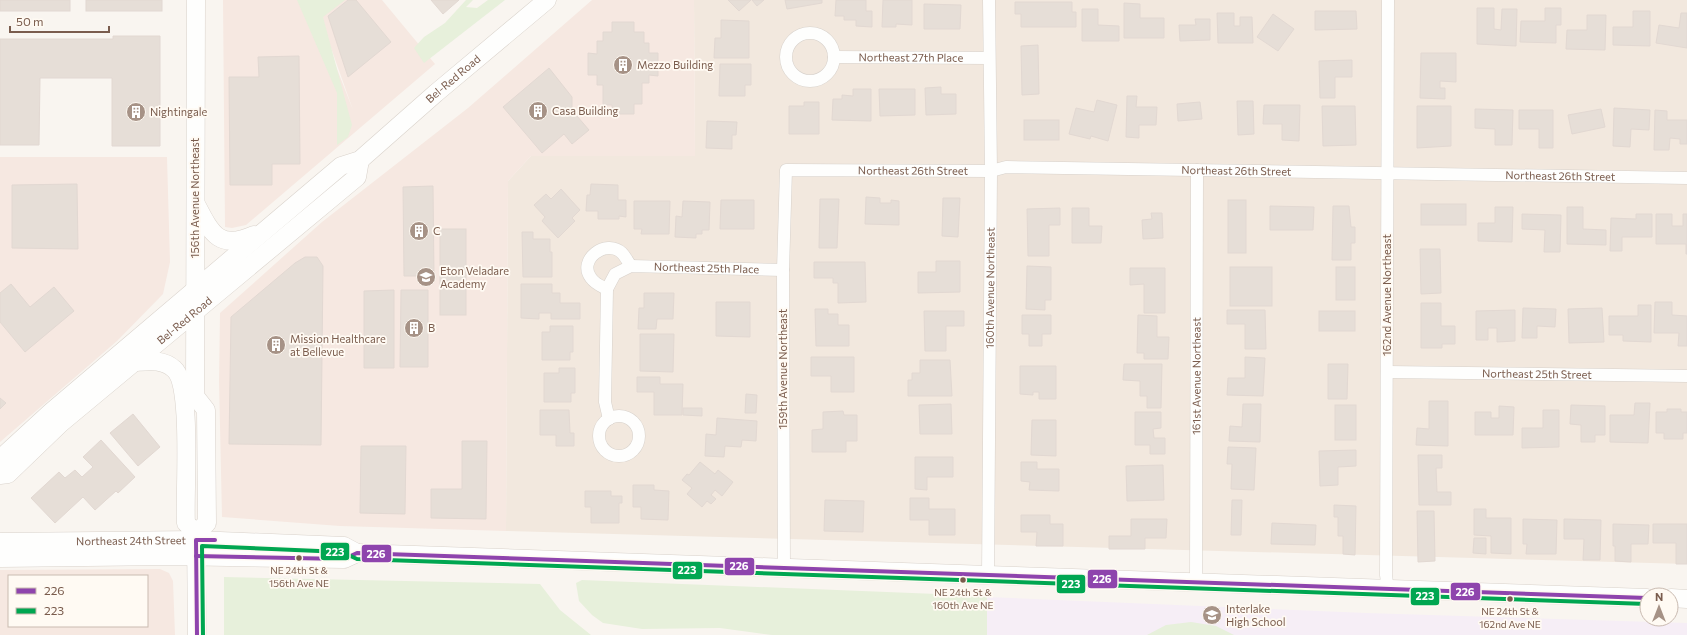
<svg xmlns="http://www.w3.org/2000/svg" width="1687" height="635" font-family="Commissioner,sans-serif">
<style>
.residential{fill:#f2e8de}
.commercial{fill:#f6e8e1;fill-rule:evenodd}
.education{fill:#f6eef6}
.green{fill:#e7f0db}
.building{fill:#e6ded7;stroke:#e2d8d2}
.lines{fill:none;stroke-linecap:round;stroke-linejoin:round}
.minor-casing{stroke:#d7d1cb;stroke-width:13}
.secondary-casing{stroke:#d9d2cb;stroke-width:19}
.minor{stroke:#fefefd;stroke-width:12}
.secondary{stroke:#fefefd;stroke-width:18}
.bus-1-casing{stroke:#fffaf3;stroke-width:7}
.bus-2-casing{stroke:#fffaf3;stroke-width:7}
.bus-1{stroke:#8e44ad;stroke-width:4}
.bus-2{stroke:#00a651;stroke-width:4}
.bus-dot{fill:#7a5c4d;stroke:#fffaf3;stroke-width:1.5}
.labels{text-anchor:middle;stroke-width:3.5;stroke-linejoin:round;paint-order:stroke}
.bus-label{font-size:10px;fill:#7a5c4d;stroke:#fffaf3}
.street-label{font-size:11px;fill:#7a5c4d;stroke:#fffaf3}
.poi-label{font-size:11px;fill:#7a5c4d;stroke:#fffaf3;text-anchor:start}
.line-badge{stroke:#fffaf3;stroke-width:1.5}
.badge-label{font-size:11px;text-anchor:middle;font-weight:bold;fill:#fff}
</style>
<rect width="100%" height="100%" fill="#f9f5f0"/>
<!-- residential -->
<path class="residential" d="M694 0H1687V564L506 531 508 181 531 156H695Z"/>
<!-- commercial -->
<g class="commercial">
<path d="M223 0H310L353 110 314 0H382L435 64 246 225 232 228 225 227Z"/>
<path d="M592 0H694L695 156H531L508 181 506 531 340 526 222 517 219 381 220 313 322 222 468 108Z"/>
<path d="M0 157H167L170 262 163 294 117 341 0 442Z"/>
<path d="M160 569 169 573 173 581 175 635H0V570ZM9 576H147V626H9Z"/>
</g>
<!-- education -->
<path class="education" d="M987 597 1366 613 1687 623V635H987Z"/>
<!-- green -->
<g class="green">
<path d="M297 0H345L323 17 352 125 348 137 337 145V93Z"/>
<path d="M466 0H473L466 7 477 8 488 0H505L424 63 414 48 424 37 445 23Z"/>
<path d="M224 577 540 584 560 610 591 635H224Z"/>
<path d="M582 580 987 596V635H772L720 628 642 629 603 623 592 615 579 601 576 583Z"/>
<path d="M1191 622 1216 626 1234 635H1147L1166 625Z"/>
</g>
<!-- building -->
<g class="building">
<rect x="0" y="0" width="70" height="11"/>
<rect x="86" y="0" width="76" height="11"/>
<path d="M348 0H356L391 42 348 77 328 16Z"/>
<path d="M431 0H459L443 14Z"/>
<path d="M728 0H751L739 11Z"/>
<path d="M752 0H764L757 6Z"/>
<path d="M785 0H822V3L787 9Z"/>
<path d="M836 0H866V11H872V27L856 26V20H844V16H835Z"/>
<path d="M883 0H912V25L896 24V27H882Z"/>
<path d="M1015 2H1072V12H1076V27H1021V14H1015Z"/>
<path d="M1124 3 1140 4V18H1164V38H1124Z"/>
<path d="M924 4 961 5 960 29H924Z"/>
<path d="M1477 8H1494V29L1501 30 1502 9H1517L1516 46 1477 44Z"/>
<path d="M1545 8H1561V25H1556V43L1520 42 1521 21H1545Z"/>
<path d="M1082 9H1098V25L1119 26V41H1082Z"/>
<path d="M1315 11H1356L1357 29 1315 30Z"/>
<path d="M1633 11H1650V46L1613 45V27H1633Z"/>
<path d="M1217 13H1234V26H1240V17H1252L1253 43H1218Z"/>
<path d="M1681 13H1687V48L1656 43 1659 25 1679 28Z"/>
<path d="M1273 14 1294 29 1278 51 1257 37Z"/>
<path d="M1587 15H1606L1605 50 1566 49 1567 30H1587Z"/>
<path d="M1195 19H1210V40L1180 41 1179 25H1196Z"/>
<path d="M721 20 749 21V58H714L715 38H721Z"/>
<path d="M612 22H634V32H644V43H649V53H658V76L649 75V83H642V104H634V114H612V105H603V85H597V75H588V53L597 54V41H603V32H612Z"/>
<path d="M113 36H160V146H112V78H40L39 145H0V39H113Z"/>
<path d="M1038 45 1039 94 1022 95 1021 46Z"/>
<path d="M1421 53H1456V82L1440 81V88H1445V99L1420 98Z"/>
<path d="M299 56 300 164H272V185H230L229 77H259L258 57Z"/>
<path d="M1352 60V77H1335V98H1320L1319 61Z"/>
<path d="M720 64H751V85H745V96H719Z"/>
<path d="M549 68 572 97V110L569 112 572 116H577L589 130 572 144 564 134 542 153 503 107Z"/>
<path d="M941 87V94H956V114L926 115 925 88Z"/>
<path d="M853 89H871V121L832 120 833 99H842V95L853 96Z"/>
<path d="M879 89H915V115L880 116Z"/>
<path d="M1127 96H1137L1136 107H1157L1156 125H1139V138L1126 137Z"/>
<path d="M1097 100 1117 105 1108 141 1091 136 1090 139 1069 134 1076 108 1094 112Z"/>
<path d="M1237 101H1253L1254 134 1238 135Z"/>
<path d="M804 102H819V134H789V106H804Z"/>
<path d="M1200 102 1202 119 1178 121 1177 104Z"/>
<path d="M1264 105H1300L1299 141 1282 140V124H1263Z"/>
<path d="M1322 106H1355L1356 145 1323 146Z"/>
<path d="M1417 106H1451V146L1417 148Z"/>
<path d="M1614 108 1650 110 1649 130 1631 129 1630 147 1613 146Z"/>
<path d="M1475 109 1513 110 1512 145H1495V129L1475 128Z"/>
<path d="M1601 109 1605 127 1572 134 1568 115Z"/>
<path d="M1519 110H1553V148H1539V129H1519Z"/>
<path d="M1655 110 1667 111V120H1687V144H1680V139L1670 138 1669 150H1654Z"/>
<rect x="1024" y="120" width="35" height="20"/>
<path d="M707 121 737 122 736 135H732V149L706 148Z"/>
<path d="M77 184 78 249 12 248V185Z"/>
<path d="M591 184 618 185V200H626V217L619 216V219H598V211H586L587 195H590Z"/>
<path d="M433 186 434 276H404L403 187Z"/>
<path d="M561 189 580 210 572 218 575 221 558 238 542 221 545 217 534 205 546 194 551 199Z"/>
<path d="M866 197 880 198V203H891V200L899 201V225L865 224Z"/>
<path d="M943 198H960L958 237 942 236Z"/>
<path d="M820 199H839L837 248H819Z"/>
<path d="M721 200H754V229H720Z"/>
<rect x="1228" y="200" width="18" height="53"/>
<path d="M634 201H670L669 234H641L642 229H634Z"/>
<path d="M683 201 710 202 709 230H702V234H696V238L675 237 676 216 682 217Z"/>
<rect x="1421" y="204" width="45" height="21"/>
<path d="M1270 206 1314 207 1313 230H1270Z"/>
<path d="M1333 206H1349L1351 227H1355V243H1351V260H1332Z"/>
<path d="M1495 207H1513L1512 242 1478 241V223H1495Z"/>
<path d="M1567 207H1583V229L1606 230V245L1567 244Z"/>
<path d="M1060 208V225H1049V256H1028L1027 209Z"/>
<path d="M1072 208H1089V226H1102L1101 243H1072Z"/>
<path d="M1151 213H1162L1163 238 1143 239 1142 220 1152 219Z"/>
<path d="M1522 214 1561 215 1560 252H1544L1545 230 1522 229Z"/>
<path d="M1636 214H1652V237H1622V251H1610L1611 218 1636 219Z"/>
<path d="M1656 214H1672V226H1683V214H1687V254H1686V244H1656Z"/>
<rect x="440" y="229" width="26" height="86"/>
<path d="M522 232H533V239H550V252H552V277H523Z"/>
<path d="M1420 249H1440L1441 293 1421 294Z"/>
<path d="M305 257H317L323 266 321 445 229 444 231 317 295 263Z"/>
<path d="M936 261H960V292L918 293V272H936Z"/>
<path d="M814 262H865L866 302 838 303V283H833V278H814Z"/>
<path d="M1027 266 1051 267V300H1045V310L1026 309Z"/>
<rect x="1230" y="267" width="42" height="39"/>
<rect x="1336" y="267" width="19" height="33"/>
<path d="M1130 268H1165V313H1144V284L1130 285Z"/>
<path d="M11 284 30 307 54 287 74 311 25 352 0 322V293Z"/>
<path d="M521 284H552V293H560V303H580V319H551V313H539V319L521 318Z"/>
<path d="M394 290V368H364V291Z"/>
<path d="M401 290H428V367H400Z"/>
<path d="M644 293H674L673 319H657L656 329H638L639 308H644Z"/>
<path d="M716 302H750V337L716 336Z"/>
<path d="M1655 302H1672V315L1687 316V346H1678L1679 333H1654Z"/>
<path d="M1421 303H1441V326H1455V344H1442V348H1421Z"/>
<path d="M1638 305H1651V342L1623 341V335H1609V316H1638Z"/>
<path d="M1523 308 1556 309 1555 327 1537 326V338H1522Z"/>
<path d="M1602 308 1604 342 1569 343 1568 309Z"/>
<path d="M815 309H828V314H838V325H849V346H816Z"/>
<path d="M1227 310H1265L1266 349H1245V324H1227Z"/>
<path d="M1515 310V341L1497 342V328H1488V340H1476V311Z"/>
<path d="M924 311H964V326H946V351H925Z"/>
<rect x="1319" y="311" width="36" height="20"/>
<path d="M1022 315H1051V334H1042V346H1029V334H1022Z"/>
<path d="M1138 315 1157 316V337H1169L1168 359H1144V353H1137Z"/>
<path d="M550 326H573V352H570V360H542V332H550Z"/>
<path d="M640 334H674L673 372 640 371Z"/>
<path d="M811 357H854V392H831V376H811Z"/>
<path d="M1245 357 1265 358 1263 396 1227 395 1228 378H1245Z"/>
<path d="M920 360H950L952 396H908V380H912V373H920Z"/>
<path d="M1124 364H1162L1161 408H1147V396H1140V381L1123 380Z"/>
<path d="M1328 364H1348L1347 399H1328Z"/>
<path d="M1020 366H1056V399H1039V392H1033V395L1020 394Z"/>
<path d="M559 368H575V393H571V402H544V373H559Z"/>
<path d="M637 377H660V384H683L682 415H654V392H637Z"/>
<path d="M746 394 757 395 756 413H745Z"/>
<path d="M0 398 6 403 0 409Z"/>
<path d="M1429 401H1448V446L1416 445 1417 428 1429 429Z"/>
<path d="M1635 403H1650L1648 443 1610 442V415H1634Z"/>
<path d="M951 404 952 434H920L919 405Z"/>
<path d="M1243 404H1261L1260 442 1229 441 1230 426 1242 427Z"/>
<rect x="1335" y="405" width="21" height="35"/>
<path d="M1571 405 1605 406V435H1595V442H1581V425L1570 424Z"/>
<path d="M1499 406 1514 407 1513 435H1475V412H1491V418H1499Z"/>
<path d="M683 408H702V416L683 415Z"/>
<path d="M1667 409H1681V412H1687V433H1683V439H1664V433H1656V412H1667Z"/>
<path d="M540 410H569L570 433H574V446H556V435H540Z"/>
<path d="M1543 410H1559V447L1522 448V428H1543Z"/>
<path d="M843 411 844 415H857V441H846V452H812V430L823 429V412Z"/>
<path d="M1135 412H1161V428L1153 429 1154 438H1165V454H1150V445H1135Z"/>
<path d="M133 414 160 447 138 466 110 433Z"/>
<path d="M717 418 757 421 756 441 742 440 741 447 725 446 724 457 705 456 706 434 716 435Z"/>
<path d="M1032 420H1056V456L1031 455Z"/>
<path d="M101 440 135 477 118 493 116 491 95 510 83 497 55 523 31 498 59 472 65 478 75 470 82 477 93 467 83 457Z"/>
<path d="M462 441H487L486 519 431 518V489H462Z"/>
<path d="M361 446H406L405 514 360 513Z"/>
<path d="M1228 447 1256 448 1254 490 1231 489 1232 464H1227Z"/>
<path d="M1356 450V466L1338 467V485L1320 486 1319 451Z"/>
<path d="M1418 455H1442V468H1436L1437 492H1451V505H1419Z"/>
<path d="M915 457H953V477H927V490L915 489Z"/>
<path d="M700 462 715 474 718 470 733 482 722 496 715 490 711 495 716 499 711 504 707 501 702 507 687 494 692 488 682 480 687 474 689 475Z"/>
<path d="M1021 462H1037V469H1059V491L1029 490 1030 482 1021 481Z"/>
<path d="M1163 465 1164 500 1127 501 1126 466Z"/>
<path d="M633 485H654V490L669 491 668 520 641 519V507H633Z"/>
<path d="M585 491H611V496H622V503H619V523H591V507H585Z"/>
<path d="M910 498H929V509H955V535H929V520H910Z"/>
<path d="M825 500 864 501 863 532 824 531Z"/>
<path d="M1232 500H1242L1241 535H1231Z"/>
<path d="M1334 505 1356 506 1355 555 1343 554V536H1338V517H1334Z"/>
<path d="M1474 509H1486V518H1511V554L1491 553V536L1474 535Z"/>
<path d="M1417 511H1434L1435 561 1418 562Z"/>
<path d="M1021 515H1050V524H1063V546H1036L1037 532H1021Z"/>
<path d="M1131 519H1167L1166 538H1145V549H1109V536H1131Z"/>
<path d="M1523 519 1557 520 1556 554H1526L1527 544H1523Z"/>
<path d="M1564 519 1601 520 1600 560H1583L1584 539H1564Z"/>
<path d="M1272 523 1316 525 1315 545 1271 544Z"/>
<path d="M1613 524 1649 525 1648 544H1631V562L1615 561V546H1613Z"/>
<path d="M1653 524H1687V564H1676V543H1653Z"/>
<path d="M1474 538H1486V554L1473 553Z"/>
</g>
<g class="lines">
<defs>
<g id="minor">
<path d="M1388 0 1386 575 1388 590"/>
<circle cx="810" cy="57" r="24"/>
<path id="s1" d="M834 57 989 58"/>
<path d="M607 289C601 286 595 284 591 278 577 260 606 238 622 253 625 256 628 262 631 266"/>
<path id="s2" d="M1387 372 1687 376"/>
<circle cx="619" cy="436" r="20"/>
<path id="s3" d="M609 419 605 402 607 289 615 274 631 266 783 270"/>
<path id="s4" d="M784 568 783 270 786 170 991 171 1006 167 1687 178"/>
<path id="s5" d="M988 576 991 171 989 0"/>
<path id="s6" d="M1196 583 1197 170"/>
</g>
<g id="secondary">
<path d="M196 0 195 396 206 410 207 523 196 533 197 635"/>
<path d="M197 206C212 235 220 250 254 235"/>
<path d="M135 362C149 361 163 359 174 369 193 385 184 495 186 523L196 533"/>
<path id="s7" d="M0 459 51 412 315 188 341 166 360 160 436 93 547 0"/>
<path id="s8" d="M0 475 8 474 61 423 357 177 360 160"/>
<path id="s9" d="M0 542 196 540 344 546 357 553"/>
<path d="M0 558 172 556 344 559 357 553C787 566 1217 585 1647 598"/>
<path d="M1671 598 1687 599"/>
</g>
</defs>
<!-- minor casing -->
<use href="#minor" class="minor-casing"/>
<!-- secondary casing -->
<use href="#secondary" class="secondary-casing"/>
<!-- minor -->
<use href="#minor" class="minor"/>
<!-- secondary -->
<use href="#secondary" class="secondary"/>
<defs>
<g id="bus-1">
<path d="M196 556 344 559 357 553 1647 598"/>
<path d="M197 635 196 540H215"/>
</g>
<path id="bus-2" d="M203 635 202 546 342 552 357 559 1647 604"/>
</defs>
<!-- bus-1 casing -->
<use href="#bus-1" class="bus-1-casing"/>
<!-- bus-2 casing -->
<use href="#bus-2" class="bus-2-casing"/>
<!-- bus-1 -->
<use href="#bus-1" class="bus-1"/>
<!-- bus-2 -->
<use href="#bus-2" class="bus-2"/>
</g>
<!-- icons -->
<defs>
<symbol id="building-disc" viewBox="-11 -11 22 22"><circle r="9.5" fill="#a69286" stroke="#fffaf3"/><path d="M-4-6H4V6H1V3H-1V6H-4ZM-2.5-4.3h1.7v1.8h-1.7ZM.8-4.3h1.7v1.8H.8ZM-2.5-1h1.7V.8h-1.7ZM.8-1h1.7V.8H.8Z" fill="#fff"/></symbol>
<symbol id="school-disc" viewBox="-11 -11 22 22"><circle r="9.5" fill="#a69286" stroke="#fffaf3"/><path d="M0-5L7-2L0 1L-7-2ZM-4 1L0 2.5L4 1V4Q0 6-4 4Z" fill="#fff"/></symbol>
</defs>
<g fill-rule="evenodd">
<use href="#building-disc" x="612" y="54" width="22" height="22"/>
<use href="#building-disc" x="527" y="100" width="22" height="22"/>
<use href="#building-disc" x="125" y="101" width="22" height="22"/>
<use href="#building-disc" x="408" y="220" width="22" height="22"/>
<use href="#school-disc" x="415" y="266" width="22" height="22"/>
<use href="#building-disc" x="403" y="317" width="22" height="22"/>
<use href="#building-disc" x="265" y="334" width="22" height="22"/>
<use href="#school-disc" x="1201" y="604" width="22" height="22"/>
</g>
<!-- markers -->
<g class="bus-dot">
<circle cx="299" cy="558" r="3.5"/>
<circle cx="963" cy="580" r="3.5"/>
<circle cx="1510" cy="599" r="3.5"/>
</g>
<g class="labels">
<!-- bus labels -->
<g class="bus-label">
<text x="299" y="574">NE 24th St &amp;<tspan x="299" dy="13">156th Ave NE</tspan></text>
<text x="963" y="596">NE 24th St &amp;<tspan x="963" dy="13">160th Ave NE</tspan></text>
<text x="1510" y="615">NE 24th St &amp;<tspan x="1510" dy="13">162nd Ave NE</tspan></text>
</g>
<!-- street labels -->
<g class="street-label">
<text dy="4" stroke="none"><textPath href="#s1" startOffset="77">Northeast 27th Place</textPath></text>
<text dy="4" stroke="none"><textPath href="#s7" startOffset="593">Bel-Red Road</textPath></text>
<text dy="4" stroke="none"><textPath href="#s4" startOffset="525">Northeast 26th Street</textPath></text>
<text dy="4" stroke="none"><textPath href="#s4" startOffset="849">Northeast 26th Street</textPath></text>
<text dy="4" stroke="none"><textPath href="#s4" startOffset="1173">Northeast 26th Street</textPath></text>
<text transform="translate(195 198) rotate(-90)" y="4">156th Avenue Northeast</text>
<text dy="4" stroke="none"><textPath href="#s3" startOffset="241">Northeast 25th Place</textPath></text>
<text dy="4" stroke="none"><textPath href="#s5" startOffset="288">160th Avenue Northeast</textPath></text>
<text transform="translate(1387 295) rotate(-90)" y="4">162nd Avenue Northeast</text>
<text dy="4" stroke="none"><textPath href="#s8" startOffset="242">Bel-Red Road</textPath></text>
<text transform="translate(783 369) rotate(-90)" y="4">159th Avenue Northeast</text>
<text dy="4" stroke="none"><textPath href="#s2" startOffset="150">Northeast 25th Street</textPath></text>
<text dy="4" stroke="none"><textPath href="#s6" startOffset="207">161st Avenue Northeast</textPath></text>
<text dy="4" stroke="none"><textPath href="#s9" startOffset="131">Northeast 24th Street</textPath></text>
</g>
<!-- poi labels -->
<g class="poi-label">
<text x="637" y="69">Mezzo Building</text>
<text x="552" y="115">Casa Building</text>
<text x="150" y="116">Nightingale</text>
<text x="433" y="235">C</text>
<text x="440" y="275">Eton Veladare<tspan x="440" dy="13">Academy</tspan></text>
<text x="428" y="332">B</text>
<text x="290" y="343">Mission Healthcare<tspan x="290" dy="13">at Bellevue</tspan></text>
<text x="1226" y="613">Interlake<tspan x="1226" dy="13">High School</tspan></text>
</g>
</g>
<g class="line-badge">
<rect x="320" y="542" width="30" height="19" rx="4" fill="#00a651"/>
<rect x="361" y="544" width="31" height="19" rx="4" fill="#8e44ad"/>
<rect x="724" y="557" width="31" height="19" rx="4" fill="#8e44ad"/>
<rect x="672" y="561" width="31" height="19" rx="4" fill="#00a651"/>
<rect x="1087" y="569" width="31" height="20" rx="4" fill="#8e44ad"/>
<rect x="1056" y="574" width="30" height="20" rx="4" fill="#00a651"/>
<rect x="1450" y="582" width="31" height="19" rx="4" fill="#8e44ad"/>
<rect x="1410" y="587" width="30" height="19" rx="4" fill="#00a651"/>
</g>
<g class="badge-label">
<text x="335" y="556">223</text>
<text x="376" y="558">226</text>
<text x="739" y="570">226</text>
<text x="687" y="574">223</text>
<text x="1102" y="583">226</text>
<text x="1071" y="588">223</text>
<text x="1465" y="596">226</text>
<text x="1425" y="600">223</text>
</g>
<!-- legend -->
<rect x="8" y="575" width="140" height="52" fill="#fffaf3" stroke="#cabbb1"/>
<rect x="16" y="588" width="20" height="6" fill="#8e44ad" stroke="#cabbb1"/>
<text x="44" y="595" font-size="12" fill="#7a5c4d">226</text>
<rect x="16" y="608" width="20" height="6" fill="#00a651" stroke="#cabbb1"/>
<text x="44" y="615" font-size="12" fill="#7a5c4d">223</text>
<!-- north arrow -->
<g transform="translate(1659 607)"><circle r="19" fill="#fffaf3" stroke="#cabbb1"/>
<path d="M0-3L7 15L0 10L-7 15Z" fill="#a69286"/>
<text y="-6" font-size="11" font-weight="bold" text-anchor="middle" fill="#7a5c4d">N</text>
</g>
<!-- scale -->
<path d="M10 26v6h99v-6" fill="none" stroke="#7a5c4d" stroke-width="2"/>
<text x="16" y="26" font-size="12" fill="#7a5c4d" stroke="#fffaf3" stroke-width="3" paint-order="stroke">50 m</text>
</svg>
